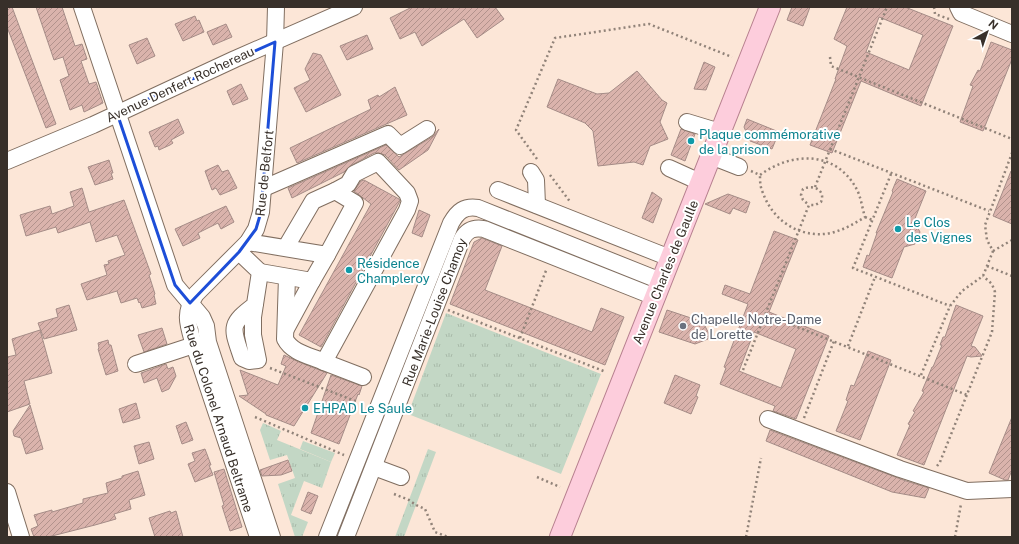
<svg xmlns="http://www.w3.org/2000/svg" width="1019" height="544" font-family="'Public Sans',sans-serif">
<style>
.grass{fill:url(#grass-tufts)}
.pitch{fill:#c3d7c5}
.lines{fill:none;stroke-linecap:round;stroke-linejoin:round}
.stream{stroke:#8396b1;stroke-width:4}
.building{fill:url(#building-hatch);stroke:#a58c87;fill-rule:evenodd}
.minor-casing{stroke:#806e60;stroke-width:18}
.major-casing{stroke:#b7808f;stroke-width:22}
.path{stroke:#918379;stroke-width:2.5;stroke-dasharray:2 3;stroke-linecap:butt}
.minor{stroke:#fff;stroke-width:16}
.major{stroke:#fdcddc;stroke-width:20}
.marked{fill:none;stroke:#1d4ed8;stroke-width:3;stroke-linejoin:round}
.culture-dot{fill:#0f9aa8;stroke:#fff;stroke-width:1.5}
.worship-dot{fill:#6b7280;stroke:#fff;stroke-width:1.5}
.labels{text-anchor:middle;stroke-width:4;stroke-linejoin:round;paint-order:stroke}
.street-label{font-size:13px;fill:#38302a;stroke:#fff}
.culture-label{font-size:13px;fill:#0d838f;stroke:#fff;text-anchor:start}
.worship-label{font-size:13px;fill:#5b616d;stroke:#fff;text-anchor:start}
</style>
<defs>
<pattern id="grass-tufts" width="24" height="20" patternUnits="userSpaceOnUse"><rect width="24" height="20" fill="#c3d7c5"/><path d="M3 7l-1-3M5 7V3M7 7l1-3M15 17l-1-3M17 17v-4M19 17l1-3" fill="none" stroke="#a8b9a9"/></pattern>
<pattern id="building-hatch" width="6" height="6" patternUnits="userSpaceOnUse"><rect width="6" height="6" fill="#dab3ac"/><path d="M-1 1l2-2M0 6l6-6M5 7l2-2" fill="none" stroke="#b2928c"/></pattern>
</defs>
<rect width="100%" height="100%" fill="#fce6d7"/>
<!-- grass -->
<g class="grass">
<path d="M446 313 601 374 561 474 408 414Z"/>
<path d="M263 423 281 431 277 440 331 462 322 488 304 481 291 515 308 522 302 537H295L278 484 295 478 287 455 270 460 260 430Z"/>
<path d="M428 449 436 452 404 537H395Z"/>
</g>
<!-- pitch -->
<path class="pitch" d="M303 441 335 453 331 462 300 449Z"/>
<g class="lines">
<!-- stream -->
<path class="stream" d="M337 537 359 482"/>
</g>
<!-- building -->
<g class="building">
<path d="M7 7H12L56 124 46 128 7 27Z"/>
<path d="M36 7H62L75 46 82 44 87 59 81 61 89 84 96 82 103 103 84 112 82 105 70 110 60 80 69 76 63 57 54 60Z"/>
<path d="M412 7H495L504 19 477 38 464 19 422 46 415 32 400 39 390 18Z"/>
<path d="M792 7H810L803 26 787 20Z"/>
<path d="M847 7H905L953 26 921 106 861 81 832 153 810 145 836 79H835L847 46 834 39ZM879 17 923 35 909 70 866 52Z"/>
<path d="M195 16 197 21 199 20 204 32 183 41 175 24Z"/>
<path d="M226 24 232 37 213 45 207 32Z"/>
<path d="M367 35 373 49 347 60 340 46Z"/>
<path d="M147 38 155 56 137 64 129 45Z"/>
<path d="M991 42 1012 50V59L983 131 960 122 973 86 970 85 978 70 980 71Z"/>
<path d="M313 53 321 55 341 95 306 112 294 88 310 80 305 69Z"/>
<path d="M704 62 715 67 706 90 694 89Z"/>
<path d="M637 71 662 100 667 103 660 122 668 139 650 146 643 165 634 162 598 166 593 131 585 123 547 107 558 79 597 94 609 93Z"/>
<path d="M241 84 248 99 233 105 227 91Z"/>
<path d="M395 87 407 115 297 163 290 148 371 109 368 100 378 95 379 97Z"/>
<path d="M178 119 184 133 171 140 173 143 170 145 159 150 158 146 155 147 149 132Z"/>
<path d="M747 119 779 132 772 149 750 141 744 127Z"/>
<path d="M439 129 428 150 399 170 385 155 379 153H374L350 166 344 172 292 198 288 188 386 145 399 157 432 137Z"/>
<path d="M681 129 695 134 685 161 671 155Z"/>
<path d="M109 160 113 173H111L113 179 95 185 88 167Z"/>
<path d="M218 165 222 172 228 170 237 188 220 195 216 188 212 190 205 171Z"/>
<path d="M1011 171H1012V224L993 216Z"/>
<path d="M897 179 926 191 914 221 920 232 915 244 904 247 892 278 863 267 867 255 869 256 877 233H876L893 192 892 191Z"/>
<path d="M364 180 399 199 400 201 321 347 299 335 371 204 354 191 361 181Z"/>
<path d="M82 188 89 212 124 200 151 274 149 275 155 294 154 295 156 304 142 308 140 302 139 303 137 298 121 303 117 291 87 300 81 284 107 275 104 265 109 264 108 261 125 255 117 235 96 242 90 222 58 233 56 227 26 236 20 215 50 206 52 214 74 206 70 192Z"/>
<path d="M652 192 662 199 653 223 642 218Z"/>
<path d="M728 194 750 202 746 213 733 208 730 214 705 204Z"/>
<path d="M226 206 234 222 221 229 218 223 198 233 200 238 183 246 175 229Z"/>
<path d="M419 210 430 215 422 237 412 233Z"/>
<path d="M774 231 798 240 769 312 829 336 796 419 773 411 775 406 720 384 726 368 724 367 748 304 722 294 725 285 750 294ZM754 332 796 349 781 388 739 371Z"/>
<path d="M482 238 502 246 485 290 592 332 601 308 624 317 605 365 450 304 474 242Z"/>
<path d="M69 305 77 330 44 339 38 323 58 317 56 309Z"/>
<path d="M956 305 983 316 971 346 975 347 982 356 971 357 967 356 924 465 897 455 910 425 908 424 915 412 913 411 924 392 922 391 932 367H933L942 345H940L943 337H945Z"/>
<path d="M667 310 703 322 709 334 708 339 695 344 659 332Z"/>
<path d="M162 328 167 344 144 352 138 335Z"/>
<path d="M40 330 52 373 24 381 30 404 7 412V357L16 355 12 339Z"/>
<path d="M108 340 109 345H111L118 371 106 375 98 349 99 348 98 343Z"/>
<path d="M868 351 891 360 860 440 836 431 848 401 846 400 851 385 854 386Z"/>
<path d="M284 355 299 362 327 373 294 426 266 415V414L239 396 248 395 240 370 278 385 286 366 281 364Z"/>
<path d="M166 364 168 369 173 367 176 376 169 389 162 392 157 378 144 383 141 373Z"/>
<path d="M331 375 362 386 359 395 358 394 339 444 311 433Z"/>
<path d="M675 375 700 385 696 396 698 397 691 414 664 403Z"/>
<path d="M136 403 140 418 123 423 119 409Z"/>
<path d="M30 405 43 449 26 454 21 438 14 436 13 431Z"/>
<path d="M1012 417V470L1008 480H1005L989 473Z"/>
<path d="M186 422 193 440 182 444 176 426Z"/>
<path d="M770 430 906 481 929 488 925 498 892 492 766 441Z"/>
<path d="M149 442 154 459 139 464 134 446Z"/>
<path d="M205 449 211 465H209L213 475 195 482 188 464 195 461 192 453Z"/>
<path d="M288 460 292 471 281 475 262 476 260 470Z"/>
<path d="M224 469 242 527 230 531 222 506 224 505 214 472Z"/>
<path d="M138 471 145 495 129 500 131 509 114 514 116 519 95 525 48 537H34L31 529 38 526 34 515 52 510V512L83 503V499L108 493 106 483 122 478V476Z"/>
<path d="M308 492 318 496 311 514 301 510Z"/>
<path d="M170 511 171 513 176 511 183 537H155L149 518Z"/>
</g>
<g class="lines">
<defs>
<g id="minor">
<path d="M82 7 175 285 202 317 206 326 208 342 272 537"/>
<path d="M958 7 961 13 1012 34"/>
<path d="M687 122 720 132"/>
<path d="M711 156 739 167"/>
<path d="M7 161 93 125 235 59 354 7"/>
<path d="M669 168 700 182"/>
<path d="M531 172 536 180 537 205"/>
<path d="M264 188 388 134 400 146 427 129"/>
<path d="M498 190 670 258"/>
<path d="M248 242 327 255 355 203 335 191 313 201 286 247"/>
<path d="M239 252 260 272 253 317V335L258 360 249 361 242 358C232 328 228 325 255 305"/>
<path d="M260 272 312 281 327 255"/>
<path d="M287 277 285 339C292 353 311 356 324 362L407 210 410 201 407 193 378 162 354 174 348 184 335 191"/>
<path d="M286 329 312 281"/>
<path d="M324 362 363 377"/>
<path d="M136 364 194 345"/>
<path d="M768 419 900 469 967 491 1012 489"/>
<path d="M374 467 401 477"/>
<path d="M7 492 21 537"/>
<path d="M258 537 194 345C188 325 183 313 196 294L248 242 256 229 261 212 275 42 276 7"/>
<path d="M327 537 451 223C458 211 464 206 478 208L661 281"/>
<path d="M346 537 462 239C467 230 473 227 484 229L655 297"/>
</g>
<path id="major" d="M560 537 770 7"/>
</defs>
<!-- minor casing -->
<use href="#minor" class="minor-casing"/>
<!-- major casing -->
<use href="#major" class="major-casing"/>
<!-- path -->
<g class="path">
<path d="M934 7 935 14 949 19"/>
<path d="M830 57 831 66 1012 139"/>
<path d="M830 149 989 211"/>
<path d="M537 159 516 130 555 38 649 24 732 57"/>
<path d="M751 171 760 175C791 152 835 150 856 188 861 196 862 208 865 217 854 224 843 230 831 233 800 239 773 221 763 193 760 187 760 181 760 175"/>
<path d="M891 174 853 268 950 306"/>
<path d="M550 175 571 203"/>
<path d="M815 187 887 7"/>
<path d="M865 217 872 220"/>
<path d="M993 251 1012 240"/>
<path d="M987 266 1012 276"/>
<path d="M448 310 606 372"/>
<path d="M765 314 967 395"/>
<path d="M520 338 547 268"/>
<path d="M848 346 875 277"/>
<path d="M270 368 358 402"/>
<path d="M743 370 809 205H815L821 202C826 190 813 184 803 189L801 195 803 200 809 205"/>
<path d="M921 375 950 306 962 291 983 276 993 251 987 240 985 225 1012 153"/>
<path d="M255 417 344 455"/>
<path d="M804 418 834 341"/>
<path d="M937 466 940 462 992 332 995 292 992 284 983 276"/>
<path d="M537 477 560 487"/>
<path d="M394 494 409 500 416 505 425 509 435 532 448 537"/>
<path d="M746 537 761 458"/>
<path d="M955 537 961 504"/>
</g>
<!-- minor -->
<use href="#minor" class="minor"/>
<!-- major -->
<use href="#major" class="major"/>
</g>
<!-- marked area -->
<path class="marked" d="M275 42 261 212 256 229 239 252 190 303 175 285 117 113Z"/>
<!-- markers -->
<g class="culture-dot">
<circle cx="691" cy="141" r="4"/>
<circle cx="898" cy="229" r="4"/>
<circle cx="349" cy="270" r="4"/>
<circle cx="305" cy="408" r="4"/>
</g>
<circle class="worship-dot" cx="683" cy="326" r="4"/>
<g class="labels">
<!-- street labels -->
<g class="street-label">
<text transform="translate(180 84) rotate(-25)" y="5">Avenue Denfert Rochereau</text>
<text transform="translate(264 173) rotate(-84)" y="5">Rue de Belfort</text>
<text transform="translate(665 272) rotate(-68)" y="5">Avenue Charles de Gaulle</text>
<text transform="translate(434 312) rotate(-69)" y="5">Rue Marie-Louise Chamoy</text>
<text transform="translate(219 418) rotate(72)" y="5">Rue du Colonel Arnaud Beltrame</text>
</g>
<!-- culture labels -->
<g class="culture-label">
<text x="699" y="139">Plaque commémorative<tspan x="699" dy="15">de la prison</tspan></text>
<text x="906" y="227">Le Clos<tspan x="906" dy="15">des Vignes</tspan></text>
<text x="357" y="268">Résidence<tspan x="357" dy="15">Champleroy</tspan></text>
<text x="313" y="413">EHPAD Le Saule</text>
</g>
<!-- worship labels -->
<g class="worship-label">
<text x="691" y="324">Chapelle Notre-Dame<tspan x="691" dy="15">de Lorette</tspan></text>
</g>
</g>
<!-- border -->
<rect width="1019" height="544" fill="none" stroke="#38302a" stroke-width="16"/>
<!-- north arrow -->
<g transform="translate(987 32) rotate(40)" stroke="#ffffff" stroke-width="3" paint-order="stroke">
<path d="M0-3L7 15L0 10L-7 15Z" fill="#38302a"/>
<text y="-6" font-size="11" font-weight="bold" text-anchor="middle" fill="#38302a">N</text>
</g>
</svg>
